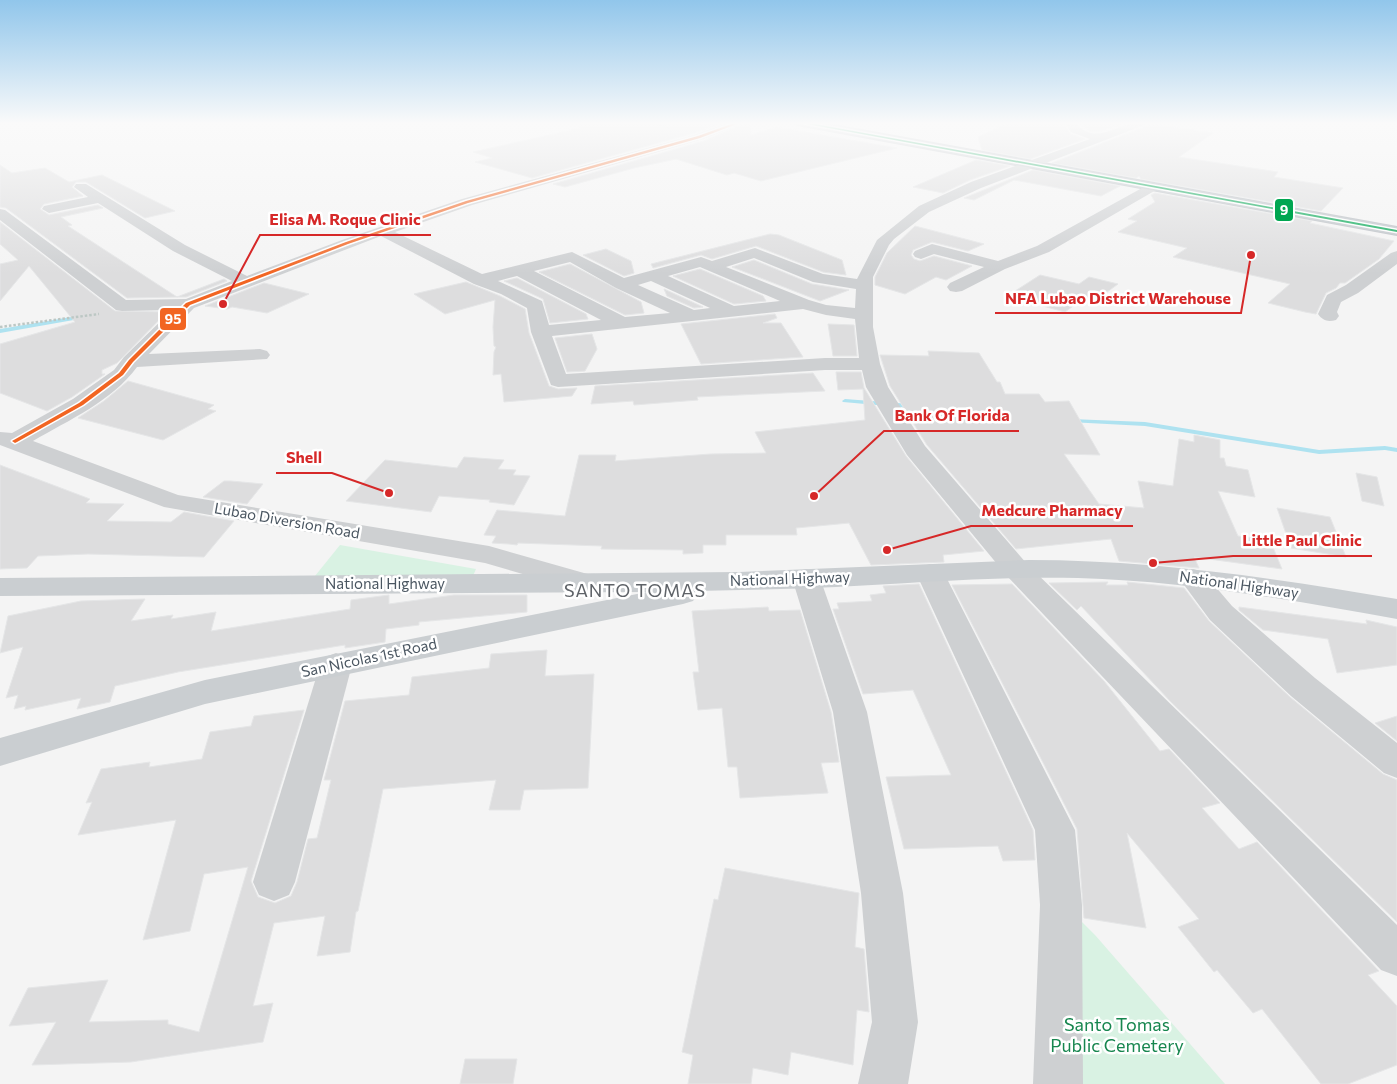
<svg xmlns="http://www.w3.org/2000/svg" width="1397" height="1084" font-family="Commissioner,sans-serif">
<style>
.green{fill:#d9f2e3}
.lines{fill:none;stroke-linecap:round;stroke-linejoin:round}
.stream{fill:#aee2f0;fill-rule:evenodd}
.building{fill:#ddddde;stroke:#e5e6e7}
.highway-casing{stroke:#b9bec3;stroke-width:2}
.path-far1{stroke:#bcc7c4;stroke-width:1;stroke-dasharray:2 1;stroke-linecap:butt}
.path{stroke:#bcc7c4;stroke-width:2.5;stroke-dasharray:2.5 2;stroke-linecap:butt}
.minor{fill:#ced0d2;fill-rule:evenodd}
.major{fill:#caced1;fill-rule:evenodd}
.highway{fill:#bec4c9;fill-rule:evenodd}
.bus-1-casing{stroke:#fff;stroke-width:3}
.bus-2-casing{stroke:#fff;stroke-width:3}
.bus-1{fill:#00a651;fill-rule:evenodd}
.bus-2{fill:#f26522;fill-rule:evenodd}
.labels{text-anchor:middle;stroke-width:5;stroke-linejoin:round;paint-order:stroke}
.street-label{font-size:15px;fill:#4a5661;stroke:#fff}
.quarter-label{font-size:18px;letter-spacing:1px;fill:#5f6368;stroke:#fff}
.near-park-label{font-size:18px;fill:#17864f;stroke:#fff}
.leader{fill:none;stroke:#d62828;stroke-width:2}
.callout-dot{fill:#d62828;stroke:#fff;stroke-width:2}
.callout-label{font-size:16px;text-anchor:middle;font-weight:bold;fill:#d62828;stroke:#fff;stroke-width:5;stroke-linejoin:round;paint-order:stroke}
.line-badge{stroke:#fff;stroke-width:2}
.badge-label{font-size:14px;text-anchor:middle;font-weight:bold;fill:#fff}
</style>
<rect width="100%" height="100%" fill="#f4f4f4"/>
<!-- green -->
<g class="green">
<path d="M340 545 476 569 472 578 315 576Z"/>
<path d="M1068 908 1095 935 1225 1084H1068Z"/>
</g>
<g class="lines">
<!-- stream -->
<g class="stream">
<path d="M83 315 85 316V318L0 333V329Z"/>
<path d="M845 399 910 404 913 406 910 408 843 402 842 401Z"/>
<path d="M1071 419 1145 422 1319 450 1385 446 1397 448V452L1385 450 1319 454 1145 426 1069 422V420Z"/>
</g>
</g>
<!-- building -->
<g class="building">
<path d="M580 122H723L694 133 532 178 475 162 492 158 473 152 580 128Z"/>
<path d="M748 122H750L751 135 776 127 897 148 761 181 734 173 727 175 676 159 634 168 565 187 553 184 704 141Z"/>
<path d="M1010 122H1062L1070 134 1085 139 1030 159 982 150 978 137Z"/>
<path d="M1078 122H1115L1123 124 1097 132 1090 131Z"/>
<path d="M1152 124 1213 133 1179 157 1278 172 1274 177 1343 188 1321 211 1141 179 1139 176 1136 178 1052 163Z"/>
<path d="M976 160 1010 166 970 180 943 193 913 187Z"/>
<path d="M0 165 12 173 45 168 69 182 102 175 175 211 145 218 86 182H76L72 187 83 196 44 204 40 209 49 215 98 205 103 208 61 217 72 225 68 226 177 297 127 298 6 208 0 207Z"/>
<path d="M1033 170 1120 186 1101 196 1014 180 974 200 964 198Z"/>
<path d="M1155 193 1312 221 1310 223 1394 241 1379 259 1345 283H1340L1336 288 1326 293 1316 314 1305 312 1268 303 1290 284 1173 257 1187 248 1118 232 1137 221 1128 219 1155 202 1151 195Z"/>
<path d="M0 222 115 311 167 312 117 363 102 370V374H105L72 397 47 411 0 393V344L75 322 29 266 0 301V264L18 260 0 244Z"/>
<path d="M915 226 984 244 968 251 932 242 913 250 911 255 914 259 920 261 934 256 972 266 946 280 936 277 905 294 875 285V277L887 253Z"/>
<path d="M770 234 779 235 842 260 846 275 823 272 756 246 712 259 701 255 653 268 651 264Z"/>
<path d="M606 249 631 261 634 273 624 276 583 255Z"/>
<path d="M754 260 812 284 849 290 820 301 732 267Z"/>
<path d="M570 264 641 302 644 313 625 315 539 272Z"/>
<path d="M700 269 763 296 766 301 734 304 673 276Z"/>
<path d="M1040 275 1079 284 1089 277 1118 284 1095 301 1084 298 1065 312 1017 299 1022 295 1012 293Z"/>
<path d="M517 278 586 314 588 319 550 323 543 299 504 281Z"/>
<path d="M224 279 227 281 186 297H177Z"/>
<path d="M466 282 500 296 525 309 529 333 549 386 558 389 577 388 572 396 504 402 501 374 493 375 494 352 496 347 494 346 493 327 495 300 445 314 414 294Z"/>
<path d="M264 283 309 294 267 313 232 307 227 309 205 306Z"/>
<path d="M664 289 703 307 694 308 667 296Z"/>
<path d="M775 314 777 318 763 323H781L803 357 701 364 681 324Z"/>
<path d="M828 324 854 325 857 356H833Z"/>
<path d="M592 334 597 349 585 371 567 372 555 338Z"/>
<path d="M928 351 979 353 997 382H1000L1005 394H1039L1045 402 1069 401 1100 455 1064 454 1099 504 1144 508 1138 481 1173 486 1179 439 1194 442V435L1220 440V458H1224L1226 466 1248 470 1255 497 1218 491 1238 536 1270 540 1282 569 1194 557 1199 568 1119 561 1111 539 1016 549 927 445 890 386 880 355 929 356Z"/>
<path d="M836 372H861L864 388 906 456 984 551 943 555 944 562 871 565 849 523 796 528 797 535H726V545H703V553L683 554V550L601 549 602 546 518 543 517 545 509 544 492 543 496 536 484 535 497 510 565 516 579 455H616L615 461 711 454 766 453 755 432 865 420 863 389 838 390Z"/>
<path d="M813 373 825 391 697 397 698 400 634 405 633 401 591 404 595 386Z"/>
<path d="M128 381 214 405 208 409 216 411 163 440 78 418 104 401Z"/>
<path d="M464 457 504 460 498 469 516 470 513 475 530 476 514 505 489 502 490 500 439 496 431 512 346 501 385 460 457 468Z"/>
<path d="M0 465 90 499 86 503 124 504 107 521 171 522 184 512 234 521 204 557 88 554 38 556 27 568 0 569Z"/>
<path d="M1356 473 1377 477 1384 506 1362 501Z"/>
<path d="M224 481H231L263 484 247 504 203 497Z"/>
<path d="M1277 508 1330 517 1346 557 1291 548Z"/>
<path d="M1108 582 1106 585H1128L1127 582 1184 588 1209 621 1290 697 1383 774 1397 780V922L1171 702 1081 606 1077 610 1049 583Z"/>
<path d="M919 584 1033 830 1035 860 1003 861 998 846 904 849 886 777 951 775 913 690 863 694 833 609H839L837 603 872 601 870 595 886 593 883 586Z"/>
<path d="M1012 584 1104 681 1160 751 1169 749 1220 803 1202 808 1239 849 1257 842 1379 971 1368 975 1397 1006V1065L1348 1084H1321L1262 1009 1253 1013 1217 970 1214 972 1178 927 1199 919 1127 833 1146 928 1084 918 1077 829 952 585Z"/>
<path d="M389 595V604L454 595H527V612L419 622V625L386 629 385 642 345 648V645L178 672 115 686 110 702 77 709 81 698 25 710 26 706 14 709 18 695 6 698 23 647 0 653 8 616 81 601 145 599 131 621 173 615 171 619 216 612 211 631 350 609 351 600Z"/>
<path d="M768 607 769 611 800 610 831 712 839 762 821 763 828 793 740 798 737 767H728L722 708 698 710 693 672H699L692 611Z"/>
<path d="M1239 607 1367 624 1366 620 1397 627V665L1337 673 1328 639 1263 630 1239 610Z"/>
<path d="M547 650 545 676 594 674 588 788 524 790 520 810H489L496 780 383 789 358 911 356 912 350 952 317 956 325 916 274 923 253 1006 273 1003 263 1042 131 1062 32 1065 56 1022 9 1026 28 988 108 980 89 1022 168 1020V1024L199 1032 248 867 204 874 190 931 143 940 176 820 78 835 92 802 86 803 101 769 150 762 149 767 202 759 210 732 251 726 254 716 304 710 251 881 258 897 275 903 291 896 297 882 308 839 317 838 331 780H324L345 701 409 695 412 677 489 668 491 654Z"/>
<path d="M1397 716V741L1375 723Z"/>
<path d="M725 868 859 893 855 947 864 949 869 1012 857 1010 853 1065 791 1052 788 1075 753 1068 751 1084H688L693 1055 682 1052 714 899 718 900Z"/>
<path d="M465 1059H517L513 1084H460Z"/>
</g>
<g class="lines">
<defs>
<path id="highway" d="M792 122H817L1397 227V235L797 125Z"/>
</defs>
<!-- highway casing -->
<use href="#highway" class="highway-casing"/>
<!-- path-far1 -->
<path class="path-far1" d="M649 122 670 128"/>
<!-- path -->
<path class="path" d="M0 327 99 314"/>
<!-- minor -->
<g class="minor">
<path d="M730 122H746L703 139 472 205 395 232 482 274 572 252 624 278 701 257 712 261 755 248 823 274 857 279 877 240 919 206 971 182 1090 139 1071 132 1064 122H1075C1094 146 1114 126 1136 122 1141 122 1147 122 1152 122L981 188 929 212 894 239 889 245 873 277V327L880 364 888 387 925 446 1027 564 1397 925V976L1381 970 1007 576 907 455 866 387 862 370H825L558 387 551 385 531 332 527 308 501 294 474 284 381 236 194 308 149 354 260 349 267 351 270 355 267 359 137 367C112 401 69 420 33 441L178 495 489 546 591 575 596 582 591 589 581 591 485 563 164 507 0 445V432L12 433 73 399 114 370 124 357 172 310 122 311 116 310 0 220V209L5 210 126 300 186 299 232 281 173 251 98 203 49 213 42 209 44 206 88 197 74 187 76 184H86L185 245 247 276 342 240 462 199 695 135ZM754 258 813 282 856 289 855 308 826 305 809 300 726 267ZM570 262 616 288 670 313 625 317 534 271ZM700 267 780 301 734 306 668 276ZM517 276 601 320 549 325 542 301 498 281ZM651 281 710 308 694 310 638 285ZM803 309 826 315 855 319 859 358H825L566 374 552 336Z"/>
<path d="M1151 183 1158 187 1156 190 1049 252 1005 269 962 291 956 292 950 291 947 287 950 283 984 267 934 254 921 259 915 257 913 254 915 251 932 244 998 261 1037 246Z"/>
<path d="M1397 251V264L1358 293 1341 302 1337 312 1339 316 1336 320C1328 322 1323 321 1318 314L1327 295 1346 285 1391 253Z"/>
<path d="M930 564 940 567 944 573 1075 830 1082 905 1083 1084H1033L1040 905 1035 830 916 573 920 567Z"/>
<path d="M806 569 816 572 820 578 867 712 903 893 918 1022 908 1084H858L872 1022 861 893 833 712 792 578 796 572Z"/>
<path d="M1193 569 1203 572 1232 606 1315 678 1397 743V778L1384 773 1291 696 1210 620 1179 578 1183 572Z"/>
<path d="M336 653 347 657 352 665 295 882 289 895 274 901 259 895 253 882 320 665 325 657Z"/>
</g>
<!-- major -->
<path class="major" d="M1029 560C1153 560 1274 578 1397 599V619C1291 600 1186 581 1078 578 997 576 916 583 836 587 789 589 743 590 696 591L698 594 693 601 683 604 205 704 0 766V738L205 680 647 592 0 596V578L739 572Z"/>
<!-- highway -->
<use href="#highway" class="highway"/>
<defs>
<path id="bus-1" d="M804 122 1397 230V232L796 122Z"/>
<path id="bus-2" d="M737 122H742L700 138 468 203 348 244 190 305 133 362 123 375 83 405 17 442 15 443 12 441 79 403 119 373 129 360 186 303 346 242 466 201 698 136Z"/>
</defs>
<!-- bus-1 casing -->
<use href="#bus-1" class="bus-1-casing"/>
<!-- bus-2 casing -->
<use href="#bus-2" class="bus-2-casing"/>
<!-- bus-1 -->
<use href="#bus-1" class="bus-1"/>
<!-- bus-2 -->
<use href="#bus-2" class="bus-2"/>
</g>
<!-- sky -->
<linearGradient id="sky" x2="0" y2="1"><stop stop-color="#91c6eb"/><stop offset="0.45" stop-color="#fafafa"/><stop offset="1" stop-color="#fafafa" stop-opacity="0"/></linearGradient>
<rect width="1397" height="274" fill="url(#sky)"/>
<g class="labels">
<!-- street labels -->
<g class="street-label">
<text transform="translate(287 521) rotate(10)" y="5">Lubao Diversion Road</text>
<text transform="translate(790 579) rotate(-2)" y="5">National Highway</text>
<text x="385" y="589">National Highway</text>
<text transform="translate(1239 585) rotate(8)" y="5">National Highway</text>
<text transform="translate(369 658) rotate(-12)" y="5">San Nicolas 1st Road</text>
</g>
<!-- quarter labels -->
<g class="quarter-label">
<text x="635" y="597">SANTO TOMAS</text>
</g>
<!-- near-park labels -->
<g class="near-park-label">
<text x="1117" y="1031">Santo Tomas<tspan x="1117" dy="21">Public Cemetery</tspan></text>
</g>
</g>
<!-- callouts -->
<path class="leader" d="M223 304L260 235H431M1251 255L1241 313H995M814 496L884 431H1019M389 493L332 473H276M887 550L971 526H1133M1153 563L1233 556H1372"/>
<g class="callout-dot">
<circle cx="223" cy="304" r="5"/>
<circle cx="1251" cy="255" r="5"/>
<circle cx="814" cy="496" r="5"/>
<circle cx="389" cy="493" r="5"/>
<circle cx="887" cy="550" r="5"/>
<circle cx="1153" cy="563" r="5"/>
</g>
<g class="callout-label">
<text x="345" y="225">Elisa M. Roque Clinic</text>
<text x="1118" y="304">NFA Lubao District Warehouse</text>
<text x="952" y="421">Bank Of Florida</text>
<text x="304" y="463">Shell</text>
<text x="1052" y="516">Medcure Pharmacy</text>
<text x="1302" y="546">Little Paul Clinic</text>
</g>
<g class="line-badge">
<rect x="1274" y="198" width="20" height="24" rx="5" fill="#00a651"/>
<rect x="159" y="307" width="28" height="24" rx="5" fill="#f26522"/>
</g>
<g class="badge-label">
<text x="1284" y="215">9</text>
<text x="173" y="324">95</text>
</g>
</svg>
